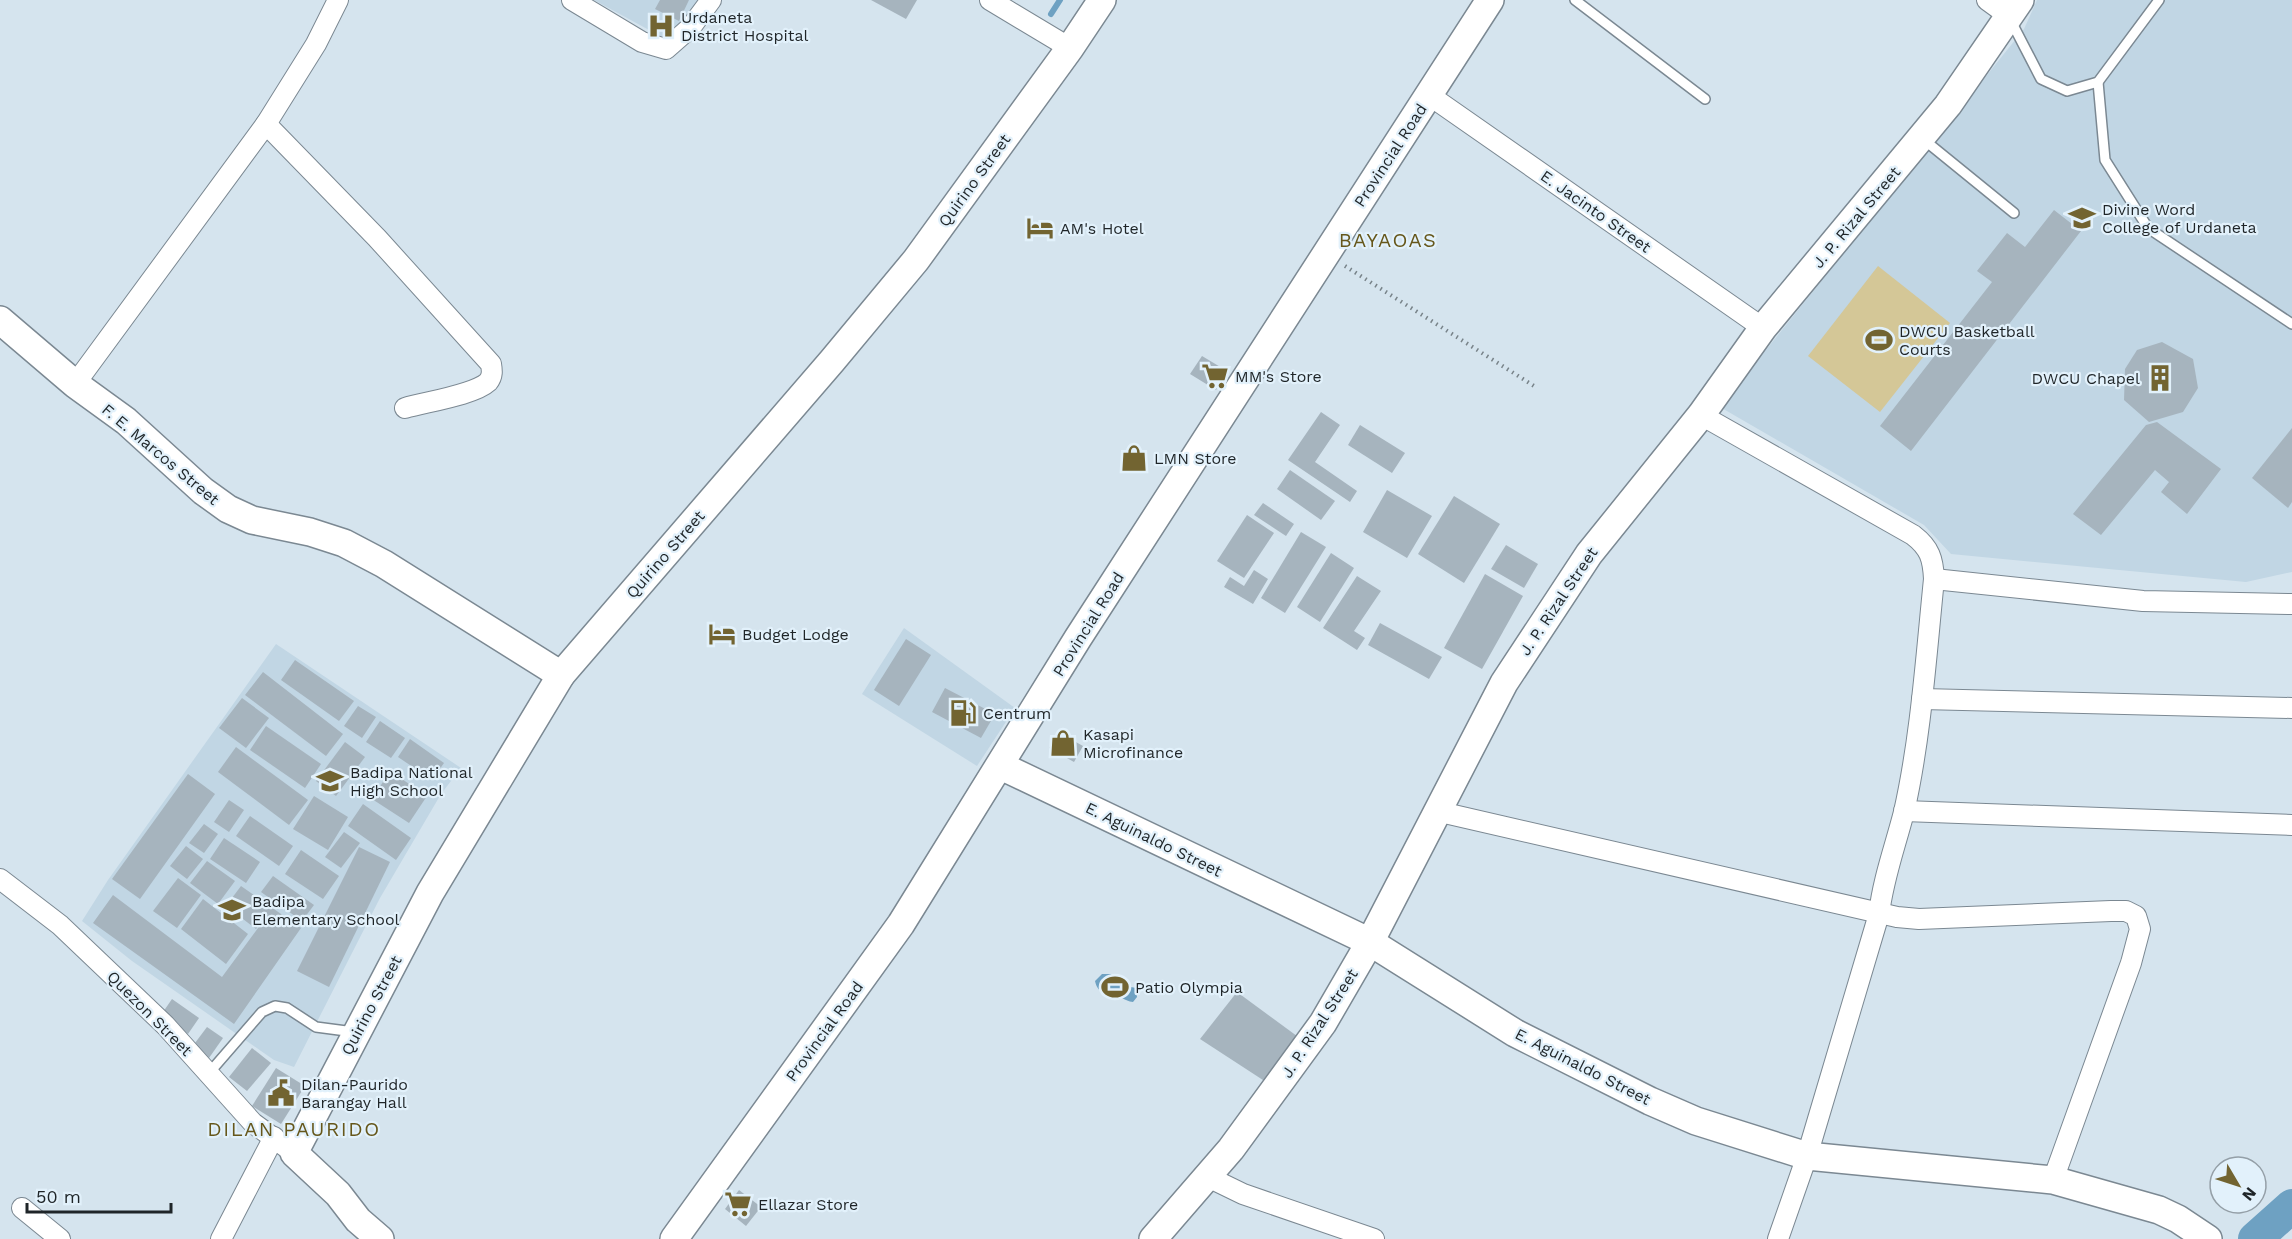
<svg xmlns="http://www.w3.org/2000/svg" width="2292" height="1239" font-family="'Work Sans',sans-serif">
<style>
.built{fill:#c1d6e4}
.green{fill:#d4c797}
.water{fill:#6ea1c2}
.lines{fill:none;stroke-linecap:round;stroke-linejoin:round}
.stream{stroke:#6ea1c2;stroke-width:6}
.river{stroke:#6ea1c2;stroke-width:34}
.building{fill:#a6b4be}
.lane-casing{stroke:#7b8892;stroke-width:12}
.street-casing{stroke:#7b8892;stroke-width:22}
.secondary-casing{stroke:#7b8892;stroke-width:30}
.path{stroke:#788389;stroke-width:4;stroke-dasharray:1.5 4.5;stroke-linecap:butt}
.lane{stroke:#fff;stroke-width:9}
.street{stroke:#fff;stroke-width:20}
.secondary{stroke:#fff;stroke-width:27}
.labels{text-anchor:middle;stroke-width:4.5;stroke-linejoin:round;paint-order:stroke}
.poi-label{font-size:16px;fill:#1f2528;stroke:#e2f1fb;text-anchor:start}
.street-label{font-size:16px;fill:#1f2528;stroke:#e2f1fb}
.quarter-label{font-size:20px;letter-spacing:1.5px;fill:#66571b;stroke:#e2f1fb}
</style>
<rect width="100%" height="100%" fill="#d5e4ee"/>
<!-- built -->
<g class="built">
<path d="M594 0H699L690 17 673 35 662 37Z"/>
<path d="M2037 0H2292V572L2246 582 1951 554 1924 525 1720 407 2024 29Z"/>
<path d="M904 628 1015 708 977 766 862 694Z"/>
<path d="M276 644 461 768 441 794 380 898 294 1067 274 1060 261 1051 132 961 82 921 108 880Z"/>
</g>
<!-- green -->
<path class="green" d="M1878 266 1950 323 1880 412 1808 356Z"/>
<!-- water -->
<path class="water" d="M1102 974H1112L1121 985 1136 988 1137 997 1133 1002C1124 1001 1121 996 1114 994 1104 991 1098 994 1095 981Z"/>
<g class="lines">
<!-- stream -->
<path class="stream" d="M1051 14 1060 0"/>
<!-- river -->
<path class="river" d="M2255 1239 2292 1206"/>
</g>
<!-- building -->
<g class="building">
<path d="M660 0H689L679 21 655 9Z"/>
<path d="M871 0H917L906 19Z"/>
<path d="M2054 210 2081 231 1911 451 1880 426 1992 282 1977 271 2007 233 2025 247Z"/>
<path d="M2162 342 2193 359 2198 388 2183 412 2149 422 2124 400 2125 369 2137 350Z"/>
<path d="M1202 356 1227 371 1216 390 1190 374Z"/>
<path d="M1321 412 1340 425 1315 462 1357 491 1350 502 1288 460Z"/>
<path d="M2157 422 2221 469 2187 514 2161 492 2169 482 2155 470 2101 535 2073 514 2146 425Z"/>
<path d="M1360 425 1405 453 1392 473 1348 445Z"/>
<path d="M2292 428V502L2288 508 2252 478Z"/>
<path d="M1290 470 1335 501 1321 520 1277 489Z"/>
<path d="M1387 490 1432 516 1407 558 1363 532Z"/>
<path d="M1454 496 1500 524 1464 583 1418 554Z"/>
<path d="M1263 503 1294 524 1286 536 1254 515Z"/>
<path d="M1247 515 1274 533 1244 578 1217 561Z"/>
<path d="M1301 532 1326 547 1285 613 1261 598Z"/>
<path d="M1506 545 1538 564 1524 588 1491 569Z"/>
<path d="M1331 553 1354 568 1320 622 1297 607Z"/>
<path d="M1254 570 1268 579 1253 604 1224 587 1230 577 1244 586Z"/>
<path d="M1485 574 1523 596 1482 669 1444 648Z"/>
<path d="M1357 576 1381 591 1354 631 1365 638 1357 650 1323 628Z"/>
<path d="M1380 623 1442 657 1429 679 1368 645Z"/>
<path d="M906 639 931 655 899 706 874 690Z"/>
<path d="M295 660 354 701 339 721 281 680Z"/>
<path d="M263 672 343 734 326 756 245 695Z"/>
<path d="M945 688 995 714 981 738 932 712Z"/>
<path d="M242 698 269 718 246 748 219 728Z"/>
<path d="M358 706 376 717 362 738 344 726Z"/>
<path d="M380 721 405 738 391 758 366 742Z"/>
<path d="M266 726 321 764 305 788 250 750Z"/>
<path d="M1058 732 1083 746 1074 762 1049 748Z"/>
<path d="M410 739 444 763 432 780 398 757Z"/>
<path d="M345 742 365 757 336 796 316 781Z"/>
<path d="M236 747 308 800 289 825 218 772Z"/>
<path d="M390 771 427 796 409 823 372 799Z"/>
<path d="M188 774 215 794 140 899 112 879Z"/>
<path d="M314 796 348 817 328 850 293 829Z"/>
<path d="M229 800 244 810 229 832 214 822Z"/>
<path d="M363 804 411 838 396 860 348 826Z"/>
<path d="M250 816 293 846 279 866 236 836Z"/>
<path d="M204 824 218 834 204 853 189 843Z"/>
<path d="M344 832 360 843 341 868 325 857Z"/>
<path d="M224 838 260 862 246 883 210 859Z"/>
<path d="M186 846 203 859 187 879 170 866Z"/>
<path d="M359 847 390 862 329 987 297 971Z"/>
<path d="M301 850 339 876 323 899 285 874Z"/>
<path d="M207 861 235 881 218 904 190 883Z"/>
<path d="M273 876 314 905 302 921 261 892Z"/>
<path d="M178 878 201 895 177 928 153 911Z"/>
<path d="M241 886 301 928 234 1024 93 923 113 895 222 977 269 913 256 929 226 906Z"/>
<path d="M203 899 248 934 226 964 181 929Z"/>
<path d="M1237 992 1301 1039 1266 1082 1200 1039Z"/>
<path d="M172 999 199 1018 188 1034 161 1015Z"/>
<path d="M207 1027 223 1038 209 1058 192 1047Z"/>
<path d="M252 1048 271 1063 247 1091 229 1077Z"/>
<path d="M276 1068 305 1086 281 1124 252 1106Z"/>
<path d="M739 1190 761 1207 746 1226 725 1209Z"/>
</g>
<g class="lines">
<defs>
<g id="lane">
<path d="M1575 0 1705 99"/>
<path d="M2011 21 2041 79 2067 91 2098 82 2159 0"/>
<path d="M2098 82 2105 160 2148 228 2292 324"/>
<path d="M1923 139 2014 213"/>
<path d="M209 1073 262 1012 275 1006 287 1008 316 1027 354 1032"/>
</g>
<g id="street">
<path d="M572 0 642 42 666 49 691 27 711 0"/>
<path d="M990 0 1070 48"/>
<path d="M1987 0 2009 16"/>
<path d="M1429 95 1763 328"/>
<path d="M266 124 377 238 491 364C492 370 493 376 488 382 474 395 425 402 405 408"/>
<path d="M75 384 266 124 316 44 338 0"/>
<path d="M1701 415 1913 535C1930 548 1933 559 1934 579 1926 657 1921 736 1904 812 1895 847 1883 879 1879 914L1807 1156 1778 1239"/>
<path d="M1934 579 2143 601 2292 604"/>
<path d="M1922 699 2292 708"/>
<path d="M1436 811 1897 917 1919 919 2111 911H2126L2136 916 2140 929 2131 963 2053 1180"/>
<path d="M1904 811 2292 825"/>
<path d="M0 879 60 925 165 1025 253 1123 294 1153"/>
<path d="M1206 1176 1243 1194 1374 1239"/>
<path d="M22 1208 60 1239"/>
<path d="M221 1239 274 1137"/>
</g>
<g id="secondary">
<path d="M0 320 75 384 126 421 203 491 228 509 252 520 310 532 344 543 384 564 561 675"/>
<path d="M1001 766 1370 942 1515 1033 1650 1101 1696 1121 1807 1156 2053 1180 2159 1210 2178 1219 2208 1239"/>
<path d="M380 1239 358 1220 338 1194 294 1153 430 893 561 675 832 361 916 260 1070 48 1102 0"/>
<path d="M674 1239 901 924 1078 638 1490 0"/>
<path d="M1153 1239 1231 1149 1323 1023 1370 942 1504 683 1589 554 1701 415 1763 328 1948 105 2020 0"/>
</g>
</defs>
<!-- lane casing -->
<use href="#lane" class="lane-casing"/>
<!-- street casing -->
<use href="#street" class="street-casing"/>
<!-- secondary casing -->
<use href="#secondary" class="secondary-casing"/>
<!-- path -->
<path class="path" d="M1345 266 1534 386"/>
<!-- lane -->
<use href="#lane" class="lane"/>
<!-- street -->
<use href="#street" class="street"/>
<!-- secondary -->
<use href="#secondary" class="secondary"/>
</g>
<!-- icons -->
<defs>
<symbol id="hospital-bare" viewBox="-9 -9 18 18"><path d="M-5-5h3v3.5h4V-5h3V5h-3V1.5h-4V5h-3Z" fill="#726431" stroke="#e2f1fb" stroke-width="2.5" paint-order="stroke"/></symbol>
<symbol id="university-bare" viewBox="-9 -9 18 18"><path d="M0-5L7-2L0 1L-7-2ZM-4 1L0 2.5L4 1V4Q0 6-4 4Z" fill="#726431" stroke="#e2f1fb" stroke-width="2.5" paint-order="stroke"/></symbol>
<symbol id="hotel-bare" viewBox="-9 -9 18 18"><path d="M-6-4.5h1.5V1H6V5H4.5V3h-9V5H-6ZM-4 0a1.8 1.8 0 1 1 3.6 0ZM.5 0V-2.5h3Q6-2.5 6 0Z" fill="#726431" stroke="#e2f1fb" stroke-width="2.5" paint-order="stroke"/></symbol>
<symbol id="stadium-bare" viewBox="-9 -9 18 18"><path d="M0-5a6.5 5 0 1 0 0 10a6.5 5 0 1 0 0-10ZM-3.5-1.8h7v3.6h-7Z" fill="#726431" stroke="#e2f1fb" stroke-width="2.5" paint-order="stroke"/></symbol>
<symbol id="supermarket-bare" viewBox="-9 -9 18 18"><path d="M-6-5.5h2.5l.6 2H6L4.5 2H-2.5L-4.4-4H-6ZM-1.5 3.2a1.3 1.3 0 1 0 .1 0ZM3 3.2a1.3 1.3 0 1 0 .1 0Z" fill="#726431" stroke="#e2f1fb" stroke-width="2.5" paint-order="stroke"/></symbol>
<symbol id="building-bare" viewBox="-9 -9 18 18"><path d="M-4-6H4V6H1V3H-1V6H-4ZM-2.5-4.3h1.7v1.8h-1.7ZM.8-4.3h1.7v1.8H.8ZM-2.5-1h1.7V.8h-1.7ZM.8-1h1.7V.8H.8Z" fill="#726431" stroke="#e2f1fb" stroke-width="2.5" paint-order="stroke"/></symbol>
<symbol id="shop-bare" viewBox="-9 -9 18 18"><path d="M-5-2.5h2.3a2.7 3.5 0 0 1 5.4 0H5L5.5 6h-11ZM-1.5-2.5h3a1.5 2.3 0 0 0-3 0Z" fill="#726431" stroke="#e2f1fb" stroke-width="2.5" paint-order="stroke"/></symbol>
<symbol id="fuel-bare" viewBox="-9 -9 18 18"><path d="M-5.5-6h7V0h2V4h1.3V-2.5L3-4.5l.8-.8L6-3V5H2.5V1h-1V6h-7ZM-4.2-4.7v3.2H.2V-4.7Z" fill="#726431" stroke="#e2f1fb" stroke-width="2.5" paint-order="stroke"/></symbol>
<symbol id="school-bare" viewBox="-9 -9 18 18"><path d="M0-5L7-2L0 1L-7-2ZM-4 1L0 2.5L4 1V4Q0 6-4 4Z" fill="#726431" stroke="#e2f1fb" stroke-width="2.5" paint-order="stroke"/></symbol>
<symbol id="civic-bare" viewBox="-9 -9 18 18"><path d="M-.6-6.5H3V-4.5H.6V-3L4-1V1h2V6H-6V1h2V-1L-.6-3ZM-1.2 2.5V6h2.4V2.5Z" fill="#726431" stroke="#e2f1fb" stroke-width="2.5" paint-order="stroke"/></symbol>
</defs>
<g fill-rule="evenodd">
<use href="#hospital-bare" x="642" y="7" width="38" height="38"/>
<use href="#university-bare" x="2063" y="199" width="38" height="38"/>
<use href="#hotel-bare" x="1021" y="209" width="38" height="38"/>
<use href="#stadium-bare" x="1860" y="321" width="38" height="38"/>
<use href="#supermarket-bare" x="1196" y="357" width="38" height="38"/>
<use href="#building-bare" x="2141" y="359" width="38" height="38"/>
<use href="#shop-bare" x="1115" y="439" width="38" height="38"/>
<use href="#hotel-bare" x="703" y="615" width="38" height="38"/>
<use href="#fuel-bare" x="944" y="694" width="38" height="38"/>
<use href="#shop-bare" x="1044" y="724" width="38" height="38"/>
<use href="#school-bare" x="311" y="762" width="38" height="38"/>
<use href="#school-bare" x="213" y="891" width="38" height="38"/>
<use href="#stadium-bare" x="1096" y="968" width="38" height="38"/>
<use href="#civic-bare" x="262" y="1074" width="38" height="38"/>
<use href="#supermarket-bare" x="719" y="1185" width="38" height="38"/>
</g>
<g class="labels">
<!-- poi labels -->
<g class="poi-label">
<text x="681" y="23">Urdaneta<tspan x="681" dy="18">District Hospital</tspan></text>
<text x="2102" y="215">Divine Word<tspan x="2102" dy="18">College of Urdaneta</tspan></text>
<text x="1060" y="234">AM's Hotel</text>
<text x="1899" y="337">DWCU Basketball<tspan x="1899" dy="18">Courts</tspan></text>
<text x="1235" y="382">MM's Store</text>
<text x="2140" y="384" text-anchor="end">DWCU Chapel</text>
<text x="1154" y="464">LMN Store</text>
<text x="742" y="640">Budget Lodge</text>
<text x="983" y="719">Centrum</text>
<text x="1083" y="740">Kasapi<tspan x="1083" dy="18">Microfinance</tspan></text>
<text x="350" y="778">Badipa National<tspan x="350" dy="18">High School</tspan></text>
<text x="252" y="907">Badipa<tspan x="252" dy="18">Elementary School</tspan></text>
<text x="1135" y="993">Patio Olympia</text>
<text x="301" y="1090">Dilan-Paurido<tspan x="301" dy="18">Barangay Hall</tspan></text>
<text x="758" y="1210">Ellazar Store</text>
</g>
<!-- street labels -->
<g class="street-label">
<text transform="translate(1390 155) rotate(-57)" y="6">Provincial Road</text>
<text transform="translate(974 180) rotate(-54)" y="6">Quirino Street</text>
<text transform="translate(1596 211) rotate(35)" y="6">E. Jacinto Street</text>
<text transform="translate(1856 217) rotate(-50)" y="6">J. P. Rizal Street</text>
<text transform="translate(161 454) rotate(40)" y="6">F. E. Marcos Street</text>
<text transform="translate(665 554) rotate(-49)" y="6">Quirino Street</text>
<text transform="translate(1558 601) rotate(-56)" y="6">J. P. Rizal Street</text>
<text transform="translate(1088 624) rotate(-58)" y="6">Provincial Road</text>
<text transform="translate(1154 839) rotate(26)" y="6">E. Aguinaldo Street</text>
<text transform="translate(371 1005) rotate(-62)" y="6">Quirino Street</text>
<text transform="translate(150 1013) rotate(45)" y="6">Quezon Street</text>
<text transform="translate(1319 1023) rotate(-57)" y="6">J. P. Rizal Street</text>
<text transform="translate(824 1031) rotate(-54)" y="6">Provincial Road</text>
<text transform="translate(1583 1066) rotate(27)" y="6">E. Aguinaldo Street</text>
</g>
<!-- quarter labels -->
<g class="quarter-label">
<text x="1388" y="247">BAYAOAS</text>
<text x="294" y="1136">DILAN PAURIDO</text>
</g>
</g>
<!-- north arrow -->
<g transform="translate(2238 1185) rotate(129)"><circle r="28" fill="#e2f1fb" stroke="#949fa7" stroke-width="1.5"/>
<path d="M0-4.5L10 22L0 15L-10 22Z" fill="#726431"/>
<text y="-9" font-size="16" font-weight="bold" text-anchor="middle" fill="#1f2528">N</text>
</g>
<!-- scale -->
<path d="M27 1203v9h144v-9" fill="none" stroke="#1f2528" stroke-width="3"/>
<text x="36" y="1203" font-size="18" fill="#1f2528" stroke="#e2f1fb" stroke-width="4.5" paint-order="stroke">50 m</text>
</svg>
